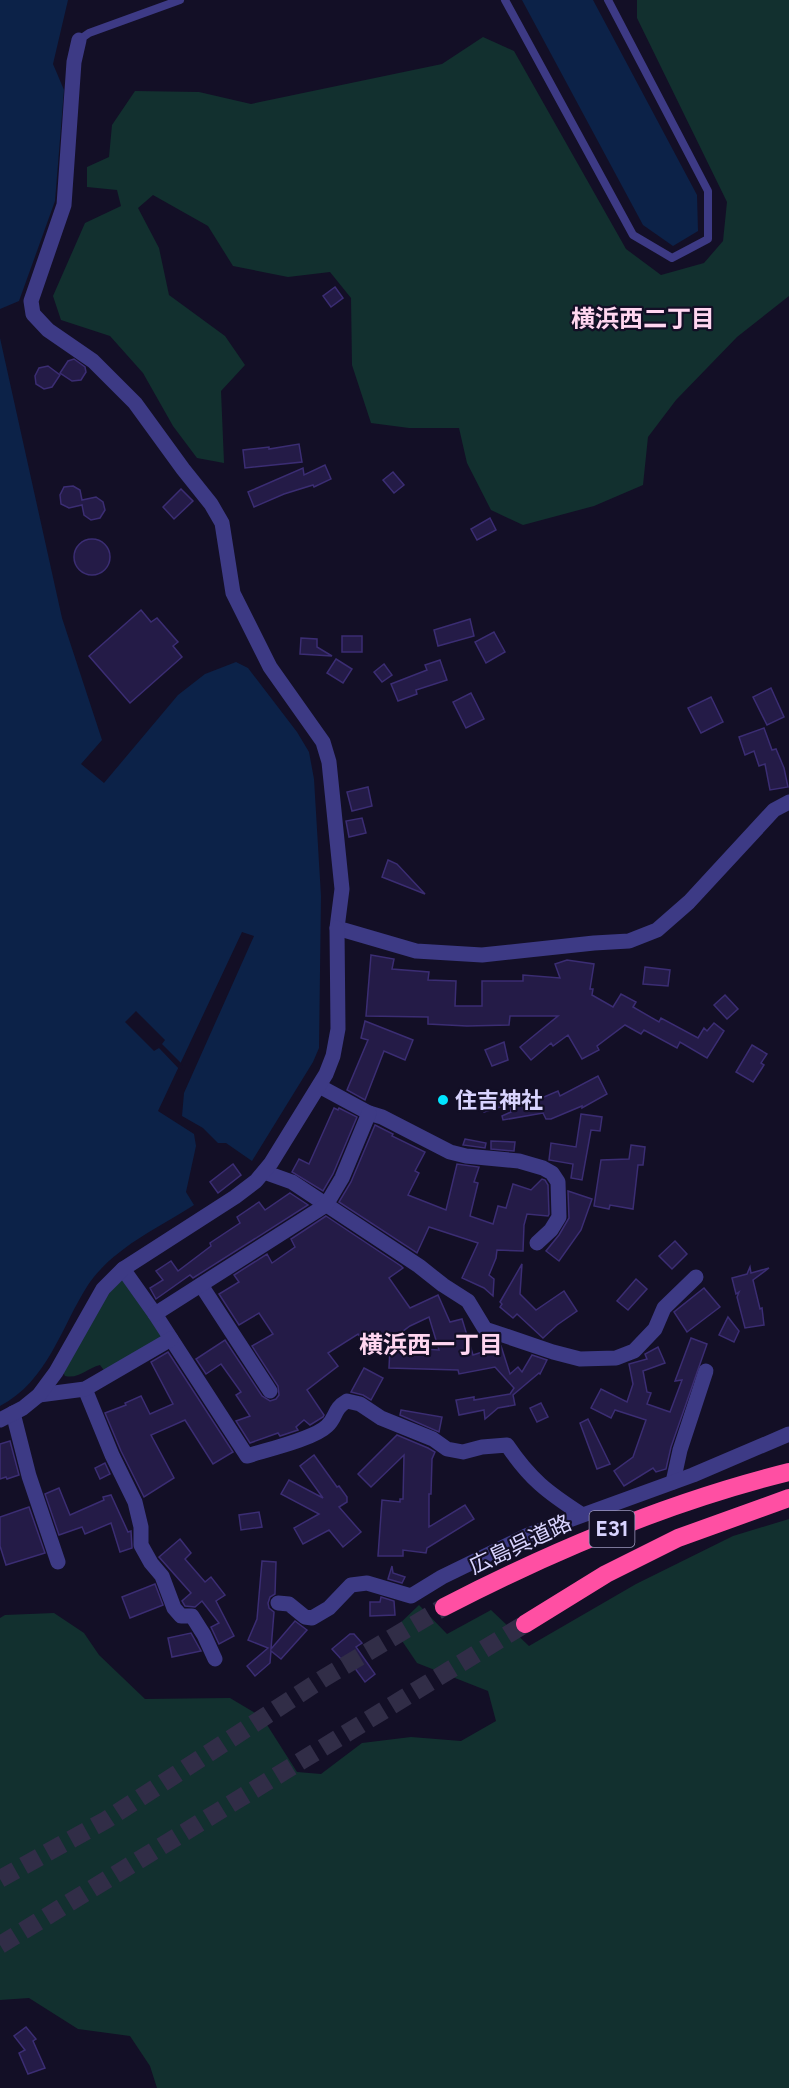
<svg xmlns="http://www.w3.org/2000/svg" width="789" height="2088" font-family="Figtree,'Noto Sans JP',sans-serif">
<style>
.green{fill:#12302f}
.water{fill:#0c2248}
.pier{fill:#130f26}
.building{fill:#241b47;stroke:#3b2d73;stroke-width:1.5}
.lines{fill:none;stroke-linecap:round;stroke-linejoin:round}
.motorway-tunnel{stroke:#312d47;stroke-width:18;stroke-dasharray:18 9;stroke-linecap:butt}
.service{stroke:#3d3a85;stroke-width:8}
.minor{stroke:#3d3a85;stroke-width:15}
.tertiary{stroke:#3d3a85;stroke-width:15}
.motorway{stroke:#ff4fa3;stroke-width:18}
.poi-dot{fill:#00e5ff;stroke:#130f26;stroke-width:2}
.labels{text-anchor:middle;stroke-width:4.5;stroke-linejoin:round;paint-order:stroke}
.shield{fill:#130f26;stroke:#9e99be;stroke-width:1.5}
.shield-label{font-size:21px;font-weight:bold;fill:#d9d4ff}
.poi-label{font-size:22px;font-weight:bold;fill:#d9d4ff;stroke:#130f26;text-anchor:start}
.street-label{font-size:22px;fill:#d9d4ff;stroke:#130f26}
.neighbourhood-label{font-size:24px;font-weight:bold;fill:#ffd6f0;stroke:#130f26}
</style>
<rect width="100%" height="100%" fill="#130f26"/>
<!-- green -->
<g class="green">
<path d="M637 0H789V296L737 337 676 400 648 437 643 485 594 506 523 525 491 510 467 463 459 428H409L371 423 352 365 351 298 330 272 288 277 233 266 208 226 153 195 138 208 159 248 169 295 225 336 245 365 221 391 224 463 197 458 173 426 143 373 110 336 61 320 53 296 85 223 121 206 117 190 87 187V167L109 157 112 125 135 91 199 92 251 104 442 64 483 37 514 51 626 249 661 275 704 263 723 241 727 202 637 18Z"/>
<path d="M125 1274 166 1336 106 1373 100 1365C87 1368 80 1379 65 1376L63 1372 91 1315Z"/>
<path d="M789 1519V2088H157L150 2066 130 2036 78 2029 29 1998 0 2000V1618L5 1615 54 1613 84 1633 99 1655 145 1699 230 1698 262 1717 297 1772 321 1774 362 1743 411 1737 461 1741 496 1721 488 1691 417 1663 394 1629 419 1605 447 1634 491 1610 529 1646 636 1584 733 1536Z"/>
</g>
<!-- water -->
<g class="water">
<path d="M0 0H68L53 64 64 90 55 201 19 301 0 309Z"/>
<path d="M522 0H593L697 195 698 231 673 246 643 225Z"/>
<path d="M0 338 62 618 102 740 81 764 104 783 178 695 205 674 236 662 248 668 297 732 309 752 314 779 321 896 319 1048 313 1062 252 1161 226 1143H218L203 1128 182 1116 184 1093 254 936 242 932 158 1111 194 1134 196 1146 186 1192 194 1205C158 1228 113 1248 88 1285 61 1327 48 1381 0 1406Z"/>
</g>
<!-- pier -->
<path class="pier" d="M136 1011 165 1040 162 1044 183 1065 180 1070 159 1048 154 1051 125 1022Z"/>
<!-- building -->
<g class="building">
<path d="M335 287 343 298 331 307 323 296Z"/>
<path d="M74 359 85 367 86 372 81 380 72 381 60 373 68 361Z"/>
<path d="M48 366 60 375 52 387 44 389 36 384 35 376 39 368Z"/>
<path d="M299 444 302 462 245 468 243 450 269 447V449Z"/>
<path d="M325 465 331 479 314 487 313 485 284 494 254 507 248 492 303 468 304 475Z"/>
<path d="M393 472 404 485 394 493 383 480Z"/>
<path d="M73 486 80 490 82 500 96 497 103 502 105 510 100 518 91 520 84 515 82 505 69 508 61 504 60 495 64 487Z"/>
<path d="M181 489 193 501 174 519 163 507Z"/>
<path d="M490 518 496 530 477 540 471 529Z"/>
<circle cx="92" cy="557" r="18"/>
<path d="M141 610 151 622 157 618 178 642 173 646 182 657 130 703 89 656Z"/>
<path d="M470 619 474 636 438 646 434 630Z"/>
<path d="M494 632 505 652 486 663 475 642Z"/>
<rect x="342" y="636" width="20" height="16"/>
<path d="M301 638 317 639V647L332 656 300 654Z"/>
<path d="M336 659 352 669 343 683 327 673Z"/>
<path d="M440 660 447 680 416 690 417 694 398 701 391 684 427 670 425 665Z"/>
<path d="M384 664 392 675 382 682 374 672Z"/>
<path d="M771 688 784 717 767 725 753 697Z"/>
<path d="M471 693 484 719 466 728 453 702Z"/>
<path d="M711 697 723 722 701 733 688 708Z"/>
<path d="M764 728 772 750 776 749 784 768 788 787 770 790 765 764 759 766 754 751 745 755 739 737Z"/>
<path d="M368 787 372 806 352 811 347 792Z"/>
<path d="M362 818 366 833 349 837 346 821Z"/>
<path d="M388 860 397 864 425 894 382 877Z"/>
<path d="M371 955 394 959 392 969 429 972 428 980 456 981 455 1006H482V981H523V975L560 978 555 964 567 960 594 964 590 989H593L592 995 613 1007 621 994 636 1002 633 1007 659 1022 661 1018 698 1038 704 1028 707 1031 714 1023 724 1031 707 1058 680 1042 677 1048 644 1030 641 1034 625 1025 597 1046 599 1050 582 1059 568 1035 553 1046 551 1043 531 1060 520 1047 558 1016H510L509 1025 467 1026 428 1024V1017L366 1016Z"/>
<path d="M645 967 670 970 668 986 643 984Z"/>
<path d="M725 995 738 1009 727 1019 714 1005Z"/>
<path d="M365 1021 413 1040 405 1060 384 1051 365 1100 347 1090 368 1040 361 1038Z"/>
<path d="M504 1042 508 1060 492 1066 485 1050Z"/>
<path d="M752 1045 767 1054 761 1063 764 1065 753 1082 736 1072Z"/>
<path d="M598 1076 607 1094 582 1108V1106L551 1119H546L543 1113 503 1120 502 1116 511 1112 510 1104 484 1112 481 1101 495 1096 528 1091 530 1103 558 1091 560 1096Z"/>
<path d="M334 1108 338 1110 339 1108 357 1117 333 1174 323 1191 292 1172 299 1159 309 1164Z"/>
<path d="M581 1114 602 1117 600 1131 591 1130 582 1180 571 1178 573 1164 549 1160 551 1143 576 1147Z"/>
<path d="M375 1125 393 1134 392 1136 425 1152 415 1171 419 1173 408 1195 446 1210 457 1164 479 1167 474 1182 478 1183 470 1216 493 1224 498 1206 506 1208 513 1184 531 1190 542 1179 545 1180 548 1185 549 1214 548 1216 527 1214 524 1225 523 1251 497 1250 496 1258 489 1275 494 1279 493 1296 484 1288 462 1278 478 1243 429 1227 417 1253 339 1202 351 1182Z"/>
<path d="M465 1139 486 1143 485 1148 463 1145Z"/>
<path d="M491 1141 515 1142 514 1151 491 1149Z"/>
<path d="M631 1145 645 1147 643 1165H638L633 1209 610 1205 609 1209 594 1206 601 1160 629 1159Z"/>
<path d="M233 1164 241 1175 218 1193 210 1182Z"/>
<path d="M568 1191 592 1199 581 1230 559 1261 546 1251 559 1235 569 1218Z"/>
<path d="M290 1193 308 1205 193 1278 190 1275 156 1299 150 1288 163 1280 156 1271 171 1261 178 1271 211 1246 210 1243 240 1223 237 1217 259 1202 265 1210Z"/>
<path d="M326 1216 401 1266 403 1268 389 1278 410 1308 438 1295 450 1322 462 1319 473 1355 501 1346 510 1374 518 1367 522 1372 532 1355 547 1360 540 1374 539 1373 513 1395 515 1405 498 1408 485 1419 484 1410 459 1415 456 1400 474 1397V1400L510 1394 514 1388 495 1367 459 1374 458 1370 389 1368 390 1347 439 1350 429 1317 410 1326 395 1337 375 1346 381 1334 364 1347 358 1334 328 1353 338 1366 307 1390 324 1415 323 1417 310 1425 304 1420 296 1427 298 1430 280 1436 278 1433 250 1443 236 1421 250 1416 236 1395 241 1392 221 1364 206 1374 196 1359 225 1340 262 1396 270 1401 276 1399 279 1395 278 1386 252 1346 273 1334 259 1313 239 1325 219 1294 239 1282 234 1275 267 1254 272 1263 295 1247 291 1239Z"/>
<path d="M675 1241 687 1254 672 1269 659 1256Z"/>
<path d="M522 1264 520 1294 536 1310 564 1291 577 1311 557 1325 543 1338 517 1314 513 1318 500 1307 502 1304 500 1302Z"/>
<path d="M750 1267 751 1273 769 1268 753 1280 760 1309 762 1308 764 1325 745 1328 737 1297 739 1292 736 1294 732 1278 747 1274Z"/>
<path d="M636 1279 647 1289 628 1310 617 1301Z"/>
<path d="M704 1288 720 1307 687 1332 674 1312Z"/>
<path d="M728 1317 739 1331 734 1342 719 1335Z"/>
<path d="M691 1338 707 1344 671 1447 666 1469 656 1472 653 1468 624 1486 614 1471 633 1457 646 1420 615 1410 611 1418 591 1408 601 1389 627 1402 633 1384 629 1364 647 1359 645 1354 658 1347 665 1363 643 1371 647 1392 651 1393 647 1404 670 1412 682 1380 675 1381Z"/>
<path d="M168 1352 233 1452 213 1464 185 1420 151 1435 174 1478 144 1497 121 1451 105 1413 126 1405 125 1403 141 1396 150 1414 173 1404 151 1362Z"/>
<path d="M364 1368 383 1378 371 1400 363 1395 351 1392Z"/>
<path d="M541 1403 548 1417 537 1422 530 1408Z"/>
<path d="M401 1410 442 1417 439 1432 400 1415Z"/>
<path d="M588 1419 610 1464 597 1469 580 1423Z"/>
<path d="M397 1435 428 1448 435 1452 432 1459 431 1494H429V1527L465 1505 474 1519 427 1548 426 1553 403 1550V1556H378L382 1500 400 1502V1499H403L404 1455 371 1487 358 1474Z"/>
<path d="M10 1441 19 1475 7 1479 6 1477 0 1479V1444Z"/>
<path d="M314 1455 337 1487 339 1486 347 1497V1502L339 1507 361 1532 343 1547 329 1530 303 1544 294 1528 319 1514 281 1494 289 1480 323 1498 300 1466Z"/>
<path d="M105 1463 110 1474 100 1479 95 1468Z"/>
<path d="M59 1488 70 1515 104 1500 103 1497 111 1495 128 1532 131 1531 132 1548 120 1552 111 1523 85 1534 82 1527 59 1535 45 1494Z"/>
<path d="M29 1507 45 1553 6 1565 0 1546V1517Z"/>
<path d="M259 1512 262 1527 241 1530 239 1515Z"/>
<path d="M180 1539 191 1553 185 1559 205 1582 211 1577 225 1595 216 1601 234 1636 219 1644 211 1627 219 1623 202 1601 195 1607 185 1606 182 1601 191 1593 159 1557Z"/>
<path d="M262 1561 276 1562 275 1594 270 1597 268 1603 269 1608 274 1612 271 1649 295 1621 307 1630 281 1659 271 1651 270 1663 255 1676 247 1666 268 1648 248 1640 257 1619Z"/>
<path d="M392 1566 393 1573 405 1577 402 1583 388 1579Z"/>
<path d="M155 1584 163 1605 130 1618 122 1597Z"/>
<path d="M381 1597 394 1601 395 1615 370 1616V1602H380Z"/>
<path d="M191 1633 201 1651 172 1657 168 1638Z"/>
<path d="M350 1634H354L362 1643 356 1647 375 1674 365 1682 346 1656 342 1660 332 1649Z"/>
<path d="M26 2027 36 2039 33 2041 45 2068 28 2074 19 2053 25 2050 14 2036Z"/>
</g>
<g class="lines">
<!-- motorway-tunnel -->
<g class="motorway-tunnel">
<path d="M0 1879 106 1820 324 1678 444 1607"/>
<path d="M0 1945 525 1624"/>
</g>
<!-- service -->
<g class="service">
<path d="M505 0 633 235 672 258 708 239V191L608 0"/>
<path d="M79 40 89 33 180 0"/>
</g>
<!-- minor -->
<g class="minor">
<path d="M79 40 74 62 64 205 31 301 33 314 48 330 93 361 135 403 183 469 211 504 222 523 233 593 270 667 323 742 329 762 342 889 337 928 416 951 482 955 594 943 629 941 657 930 689 902 774 810 789 802"/>
<path d="M319 1086 369 1113 382 1117 450 1152 466 1156 519 1161 543 1168 552 1173 558 1182 559 1217 551 1230 537 1243"/>
<path d="M264 1172 292 1182 419 1266 443 1285 468 1301 485 1329 553 1352 580 1359 616 1358 634 1351 655 1329 664 1308 696 1277"/>
<path d="M123 1269 155 1314 247 1456C266 1450 314 1439 327 1426 337 1417 333 1409 347 1401L360 1404 381 1418 433 1439 447 1449 463 1452 482 1447 507 1445C530 1479 547 1492 581 1514"/>
<path d="M201 1285 270 1391"/>
<path d="M155 1314 326 1205 342 1178 369 1113"/>
<path d="M85 1389 112 1455 135 1502 141 1527V1545L151 1563 162 1576 174 1608 181 1616H192L204 1635 215 1659"/>
<path d="M39 1395 85 1389 171 1339"/>
<path d="M13 1413 29 1476 58 1562"/>
<path d="M673 1482 680 1450 706 1371"/>
<path d="M278 1603 289 1604 305 1617 312 1618 329 1608 351 1585 367 1583 411 1596 442 1577 528 1535 693 1475 789 1434"/>
</g>
<!-- tertiary -->
<path class="tertiary" d="M0 1420 23 1408 39 1395 56 1372 103 1289 123 1269 235 1197 256 1181 271 1163 326 1074 333 1056 338 1029 337 928"/>
<!-- motorway -->
<g class="motorway">
<path d="M444 1607C554 1550 668 1502 789 1472"/>
<path d="M525 1624 606 1574 678 1538 789 1498"/>
</g>
</g>
<!-- markers -->
<circle class="poi-dot" cx="443" cy="1100" r="6"/>
<g class="labels">
<!-- shield labels -->
<rect class="shield" x="589.5" y="1511" width="45" height="36" rx="4.5"/>
<g class="shield-label">
<text x="612" y="1536">E31</text>
</g>
<!-- poi labels -->
<g class="poi-label">
<text x="455" y="1108">住吉神社</text>
</g>
<!-- street labels -->
<g class="street-label">
<text transform="translate(520 1544) rotate(-25)" y="8">広島呉道路</text>
</g>
<!-- neighbourhood labels -->
<g class="neighbourhood-label">
<text x="643" y="327">横浜西二丁目</text>
<text x="431" y="1353">横浜西一丁目</text>
</g>
</g>
</svg>
